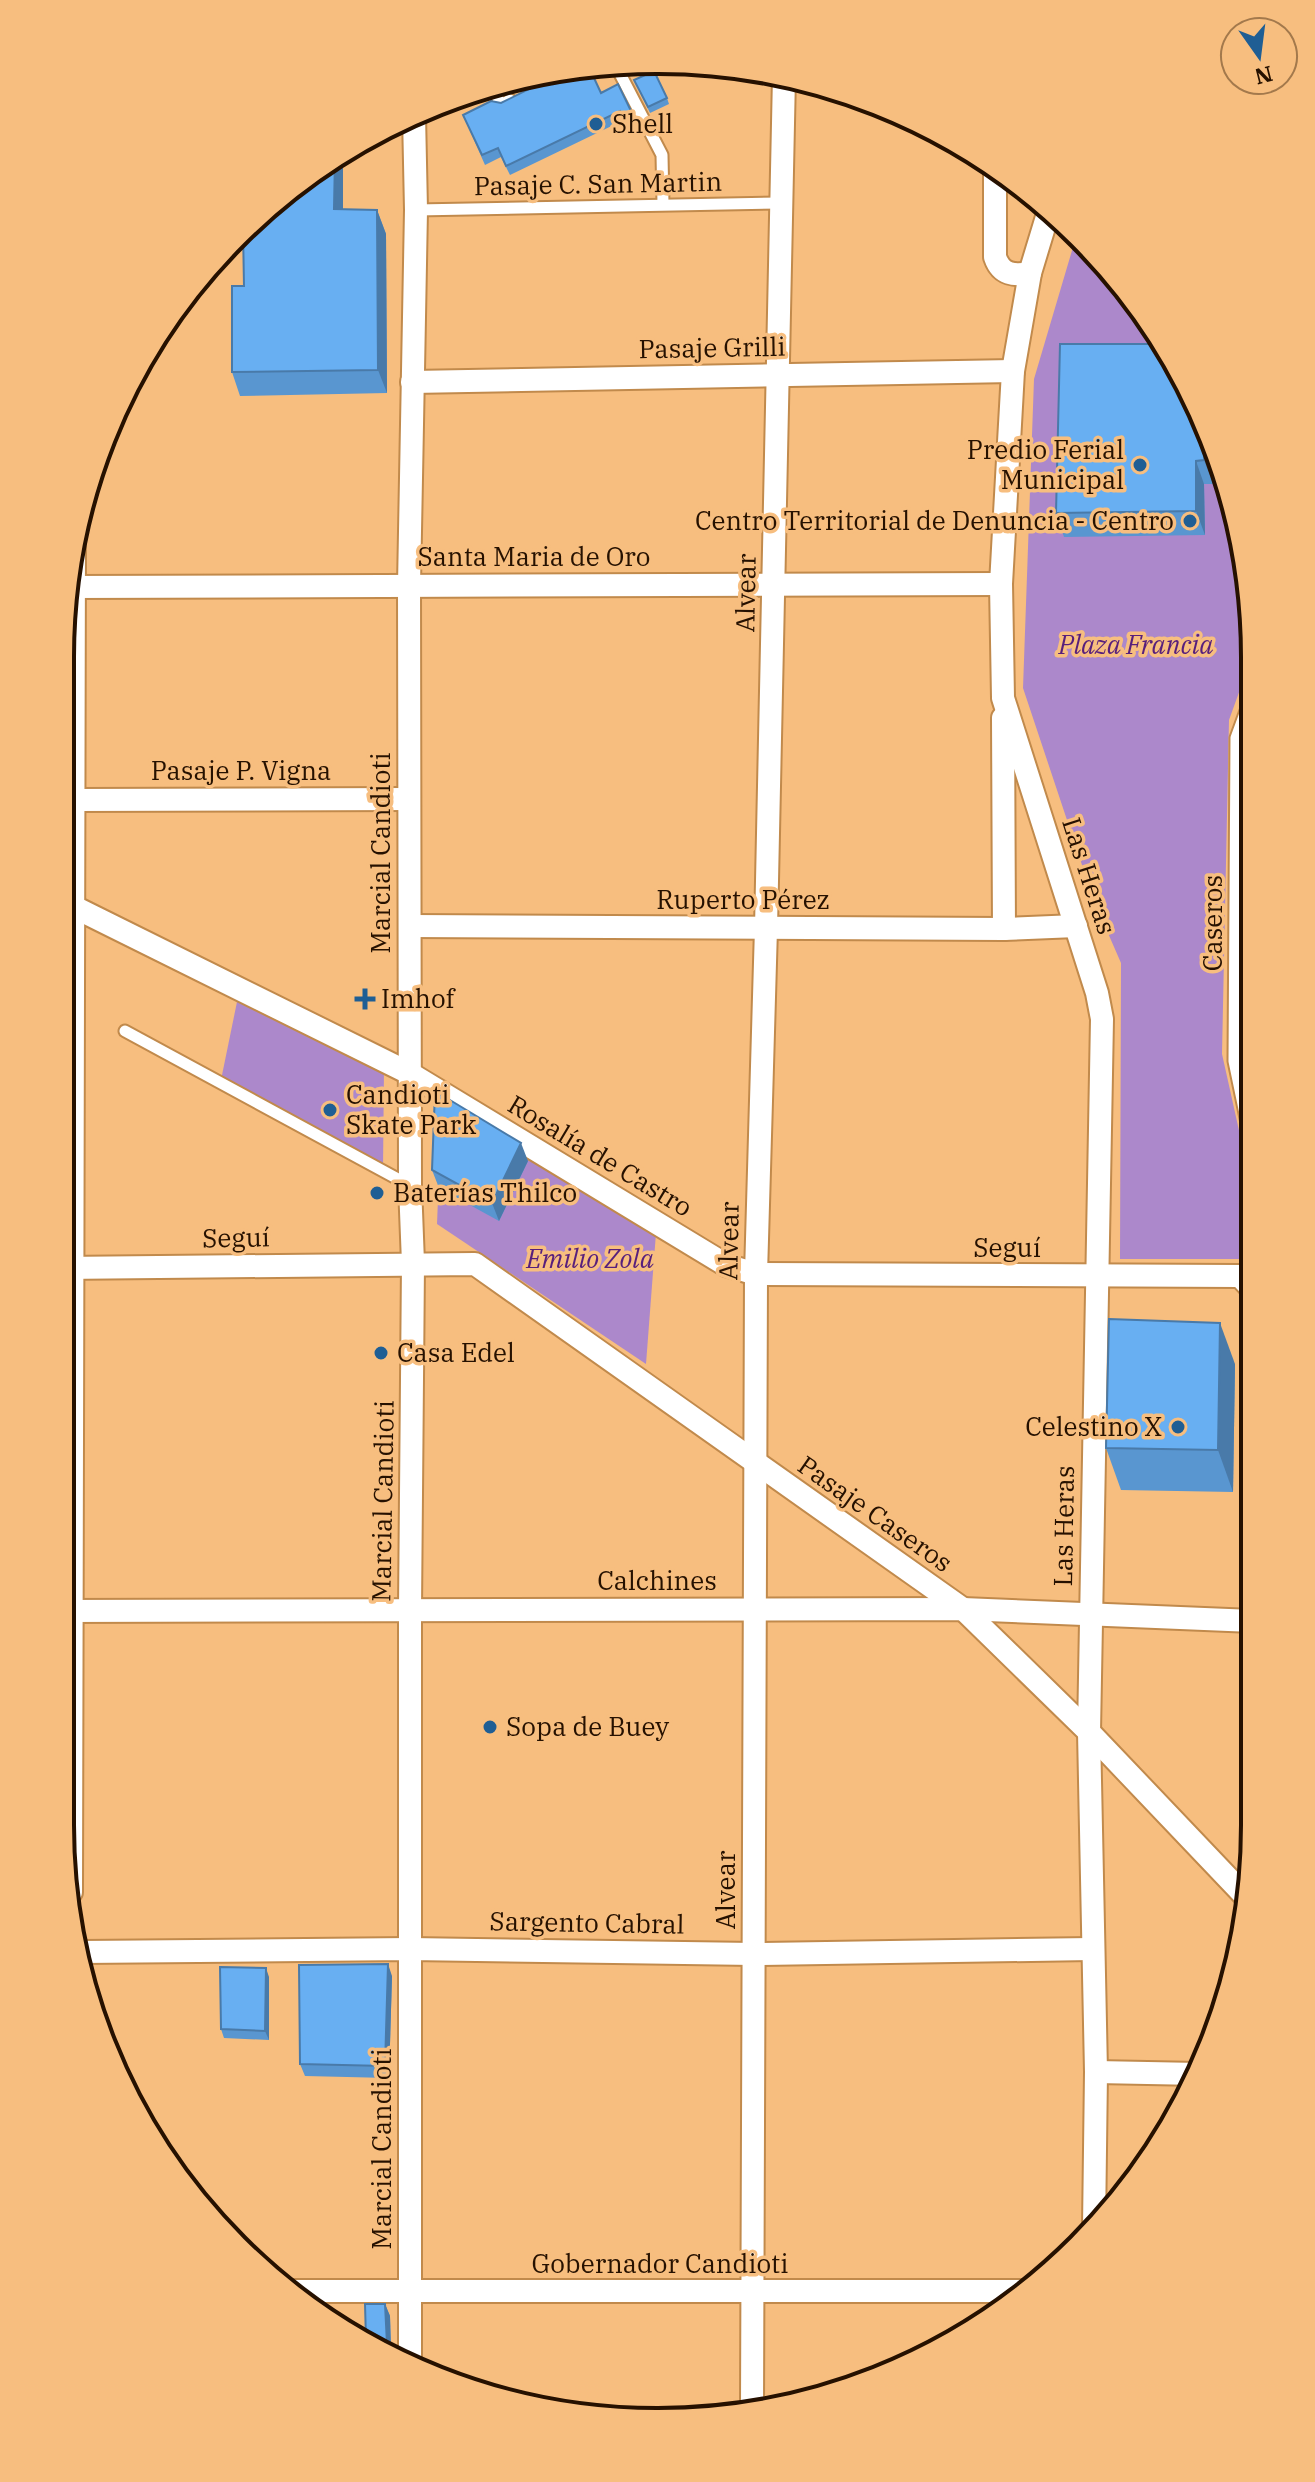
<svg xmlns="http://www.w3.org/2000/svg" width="1315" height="2482" font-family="'IBM Plex Serif',serif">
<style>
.green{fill:#ac88cb}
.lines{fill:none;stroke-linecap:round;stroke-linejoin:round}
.lane-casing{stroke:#c18a4c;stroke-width:15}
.street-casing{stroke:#c18a4c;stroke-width:26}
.lane{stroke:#fff;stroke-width:11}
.street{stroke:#fff;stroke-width:22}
.wall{fill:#5996d0}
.shaded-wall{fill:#497aa9}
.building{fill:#68aff2;stroke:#497aa9;stroke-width:2}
.poi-dot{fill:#1f5e94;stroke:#f7be7f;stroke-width:3}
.labels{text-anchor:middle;stroke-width:7;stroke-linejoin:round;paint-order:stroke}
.poi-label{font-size:26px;fill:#261100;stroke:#f7be7f;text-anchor:start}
.street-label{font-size:26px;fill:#261100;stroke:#f7be7f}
.park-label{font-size:26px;font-style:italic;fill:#571f7c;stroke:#f7be7f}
.rim{fill:none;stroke:#261100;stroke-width:4}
</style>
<rect width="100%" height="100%" fill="#f7be7f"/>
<!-- green -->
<g class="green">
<path d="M1076 237 1154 325 1210 429 1250 579V662L1229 720 1222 1054 1252 1189V1259H1120L1121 963 1094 901 1023 688 1034 379Z"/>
<path d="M238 997 384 1068 383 1169 221 1080Z"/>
<path d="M442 1100 656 1233 646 1364 437 1224Z"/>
</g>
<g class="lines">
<defs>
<g id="lane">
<path d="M615 64 662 155 663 204"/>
<path d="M492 86 501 105 510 100"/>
<path d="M416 210 781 203"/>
<path d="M1250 700 1236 738 1234 1061 1252 1147"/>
<path d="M125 1031 409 1185"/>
</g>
<g id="street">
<path d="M995 171V257C1001 275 1014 276 1030 273"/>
<path d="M1050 207 1030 273 1013 371 1001 584 1003 698 1097 993 1102 1019 1089 1732 1096 2072 1094 2227"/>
<path d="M412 382 1013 371"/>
<path d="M67 587 1001 584"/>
<path d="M1003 718 1004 929"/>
<path d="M74 800 409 799"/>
<path d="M74 907 409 1073 726 1265 756 1274 1240 1276 1252 1289"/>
<path d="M410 926 1004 929 1076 926"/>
<path d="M61 1268 475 1264 963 1609 1089 1732 1248 1899"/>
<path d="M60 1611 963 1609 1253 1621"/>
<path d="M71 1892 74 542"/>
<path d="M81 1952 410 1949 754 1954 1092 1949"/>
<path d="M1096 2072 1199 2074"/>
<path d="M293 2291H1027"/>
<path d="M410 2359V1609L413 1263 410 1185 409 585 416 210 414 115"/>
<path d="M752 2408 756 1274 766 928 784 76"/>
</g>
</defs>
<!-- lane casing -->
<use href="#lane" class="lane-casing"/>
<!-- street casing -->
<use href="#street" class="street-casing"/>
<!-- lane -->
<use href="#lane" class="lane"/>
<!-- street -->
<use href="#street" class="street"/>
</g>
<!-- wall -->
<g class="wall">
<path d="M550 72 505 94 500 84Z"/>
<path d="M634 80 667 98 669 104 650 113Z"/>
<path d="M601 93 631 111 635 121 626 125 624 120 510 175 501 157 485 165 463 115 501 103Z"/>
<path d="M343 151V209L377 210 386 234 387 393 240 396 232 372 244 286 264 208Z"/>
<path d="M1164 344 1213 484H1204L1205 535 1064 537 1056 513Z"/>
<path d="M528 1161 499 1221 439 1188 432 1170Z"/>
<path d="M1235 1364 1233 1492 1121 1490 1106 1448Z"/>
<path d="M392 1976 389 2078 305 2076 300 2064Z"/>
<path d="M269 1977V2040L224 2038 221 2029Z"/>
<path d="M385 2304 390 2316 391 2351 366 2340Z"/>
</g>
<!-- shaded-wall -->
<g class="shaded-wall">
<path d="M343 151V232L334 209 335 157Z"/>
<path d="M377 210 386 234 387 393 378 370Z"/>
<path d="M1200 411 1210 429 1214 445 1213 484 1204 460Z"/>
<path d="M1196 461 1204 484 1205 535 1196 511Z"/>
<path d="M521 1143 528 1161 499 1221 492 1203Z"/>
<path d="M1220 1323 1235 1364 1233 1492 1218 1450Z"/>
<path d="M388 1964 392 1976 389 2078 385 2066Z"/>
<path d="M266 1968 269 1977V2040L265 2031Z"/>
<path d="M385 2304 390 2316 391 2351 389 2350 387 2344Z"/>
</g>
<!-- building -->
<g class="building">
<path d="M580 65H588L601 93 618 84 631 111 623 116 620 111 506 166 498 148 482 155 463 115 491 101 501 103 575 66Z"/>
<path d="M654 71 667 98 648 107 634 80Z"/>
<path d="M521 79 503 87 501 83Z"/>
<path d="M335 157 334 209 377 210 378 370 232 372V286H244L243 230 264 208Z"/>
<path d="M1060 344H1164L1205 421 1204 460 1196 461V511L1056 513Z"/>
<path d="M435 1091 521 1143 492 1203 432 1170Z"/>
<path d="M1109 1319 1220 1323 1218 1450 1106 1448Z"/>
<path d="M388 1964 385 2066 300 2064 299 1965Z"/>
<path d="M220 1967 266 1968 265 2031 221 2029Z"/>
<path d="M365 2304H385L387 2344 377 2345 366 2340Z"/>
</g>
<!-- markers -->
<g class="poi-dot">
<circle cx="596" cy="124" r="8"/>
<circle cx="1140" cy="465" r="8"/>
<circle cx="1190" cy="521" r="8"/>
<path d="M361 987h8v8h8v8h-8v8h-8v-8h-8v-8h8z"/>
<circle cx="330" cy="1110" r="8"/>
<circle cx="377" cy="1193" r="8"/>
<circle cx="381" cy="1353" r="8"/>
<circle cx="1178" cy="1427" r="8"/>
<circle cx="490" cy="1727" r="8"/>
</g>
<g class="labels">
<!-- poi labels -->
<g class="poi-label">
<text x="612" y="133">Shell</text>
<text x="1124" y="459" text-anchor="end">Predio Ferial<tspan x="1124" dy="30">Municipal</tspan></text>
<text x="1174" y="530" text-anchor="end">Centro Territorial de Denuncia - Centro</text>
<text x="381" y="1008">Imhof</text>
<text x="346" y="1104">Candioti<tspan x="346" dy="30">Skate Park</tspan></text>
<text x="393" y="1202">Baterías Thilco</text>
<text x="397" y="1362">Casa Edel</text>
<text x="1162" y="1436" text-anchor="end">Celestino X</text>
<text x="506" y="1736">Sopa de Buey</text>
</g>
<!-- street labels -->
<g class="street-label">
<text transform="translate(598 184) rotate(-1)" y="9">Pasaje C. San Martin</text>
<text transform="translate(712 348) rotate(-1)" y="9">Pasaje Grilli</text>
<text x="534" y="566">Santa Maria de Oro</text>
<text transform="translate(746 593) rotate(-89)" y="9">Alvear</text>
<text x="241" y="780">Pasaje P. Vigna</text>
<text transform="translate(381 853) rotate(-90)" y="9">Marcial Candioti</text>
<text transform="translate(1089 876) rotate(72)" y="9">Las Heras</text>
<text x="743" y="909">Ruperto Pérez</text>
<text transform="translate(1213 923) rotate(-90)" y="9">Caseros</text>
<text transform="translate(600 1156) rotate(31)" y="9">Rosalía de Castro</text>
<text transform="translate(236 1238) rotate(-1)" y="9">Seguí</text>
<text transform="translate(729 1241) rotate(-89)" y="9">Alvear</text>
<text x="1007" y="1257">Seguí</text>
<text transform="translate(383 1501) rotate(-89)" y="9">Marcial Candioti</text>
<text transform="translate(875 1514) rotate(35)" y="9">Pasaje Caseros</text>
<text transform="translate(1064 1526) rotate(-89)" y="9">Las Heras</text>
<text x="657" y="1590">Calchines</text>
<text transform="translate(726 1890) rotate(-90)" y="9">Alvear</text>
<text transform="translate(587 1923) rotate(1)" y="9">Sargento Cabral</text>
<text transform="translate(382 2149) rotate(-90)" y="9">Marcial Candioti</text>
<text x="660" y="2273">Gobernador Candioti</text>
</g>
<!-- park labels -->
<g class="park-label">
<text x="1136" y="654">Plaza Francia</text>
<text x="590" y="1268">Emilio Zola</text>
</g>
</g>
<!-- crop -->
<path d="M0 0H1315V2482H0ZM657 74H658A583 583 0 0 1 1241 657V1825A583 583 0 0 1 658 2408H657A583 583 0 0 1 74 1825V657A583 583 0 0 1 657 74Z" fill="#f7be7f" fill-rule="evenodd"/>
<path class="rim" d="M657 74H658A583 583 0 0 1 1241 657V1825A583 583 0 0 1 658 2408H657A583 583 0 0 1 74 1825V657A583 583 0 0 1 657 74Z"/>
<!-- north arrow -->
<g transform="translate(1259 56) rotate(166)"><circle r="38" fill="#f7be7f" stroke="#a3794c" stroke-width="2"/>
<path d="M0-6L14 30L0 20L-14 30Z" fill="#1f5e94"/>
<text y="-12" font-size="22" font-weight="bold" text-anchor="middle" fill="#261100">N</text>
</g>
</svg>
